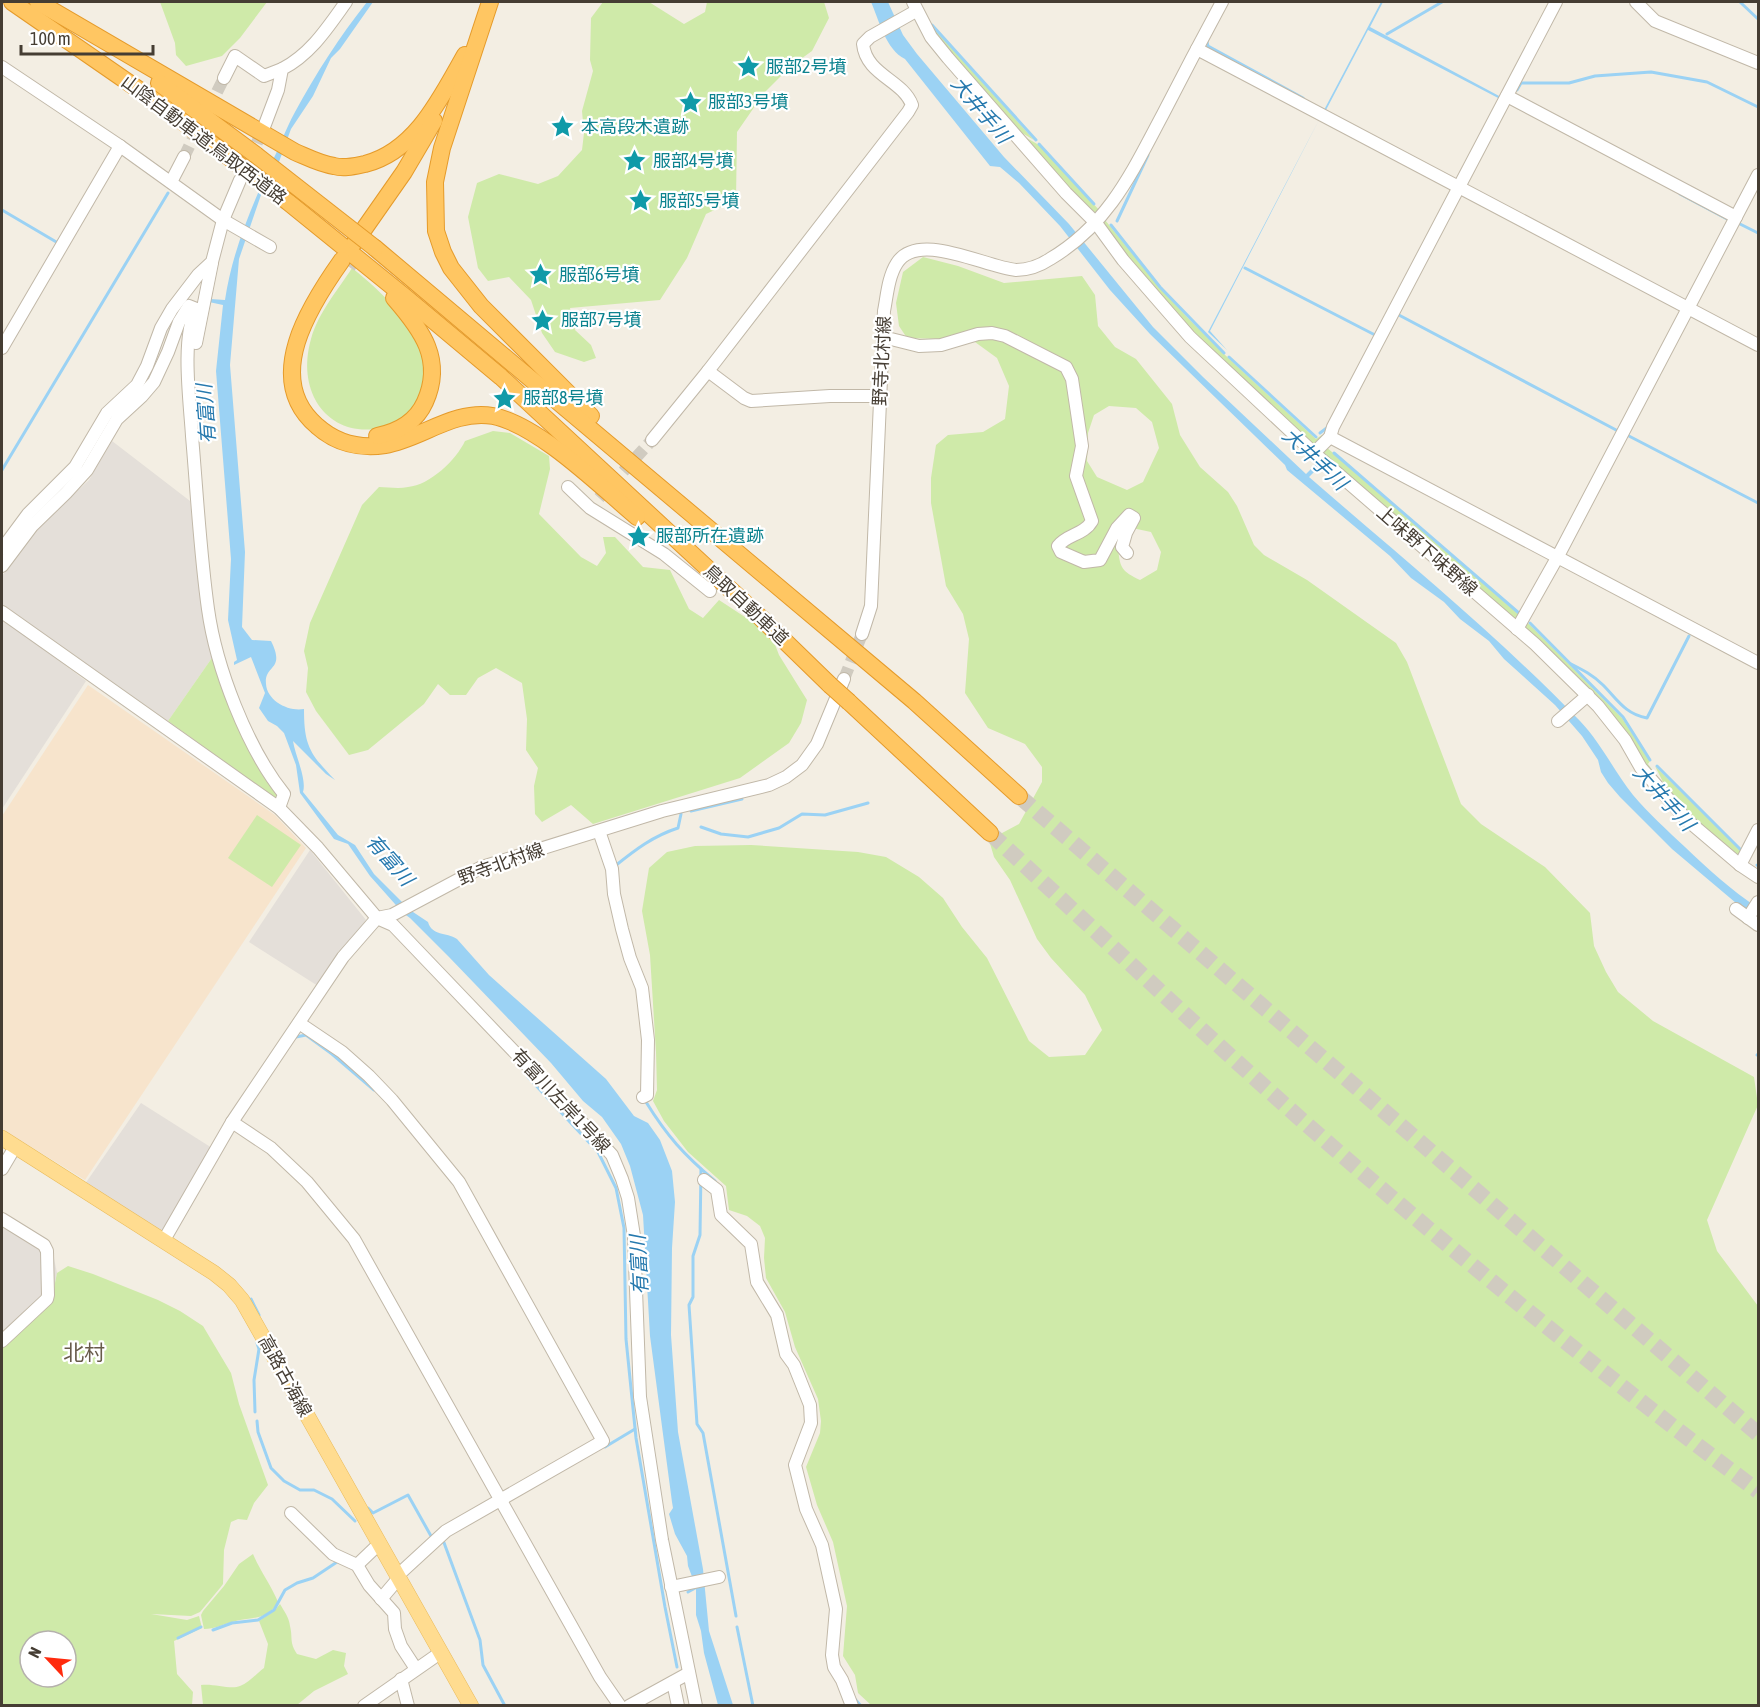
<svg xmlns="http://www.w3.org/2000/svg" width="1760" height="1707" font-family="'Asap Condensed','Noto Sans JP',sans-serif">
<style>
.commercial{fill:#f7e4cc}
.industrial{fill:#e4dfd9}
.green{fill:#cfeaa9;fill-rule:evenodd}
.water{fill:#9bd2f4}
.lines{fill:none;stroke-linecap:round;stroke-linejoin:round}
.stream{stroke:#9bd2f4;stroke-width:3}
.minor-tunnel{stroke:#d0cbc0;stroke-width:12;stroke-dasharray:12 6;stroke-linecap:butt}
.highway-tunnel{stroke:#d0cbc0;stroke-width:16;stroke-dasharray:16 8;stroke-linecap:butt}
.minor-casing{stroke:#c1b8a8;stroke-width:14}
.major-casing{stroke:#eabb5a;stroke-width:16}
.highway-casing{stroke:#e59b2b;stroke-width:18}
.minor{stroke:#fff;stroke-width:12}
.major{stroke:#ffdc90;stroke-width:15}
.highway{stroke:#ffc662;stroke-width:16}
.highway-bridge-casing{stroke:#e59b2b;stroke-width:18;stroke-linecap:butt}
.highway-bridge{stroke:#ffc662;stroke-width:16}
.labels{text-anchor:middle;stroke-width:4.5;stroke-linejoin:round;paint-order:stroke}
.culture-label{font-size:18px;fill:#0d838f;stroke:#fff;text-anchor:start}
.street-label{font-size:18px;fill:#453d33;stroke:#fff}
.water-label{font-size:20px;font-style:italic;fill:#2679ae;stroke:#fff}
.quarter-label{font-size:21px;fill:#685b4a;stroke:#fff}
</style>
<rect width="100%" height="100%" fill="#f3eee3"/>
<!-- commercial -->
<path class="commercial" d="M88 685 275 815 306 848 85 1180 2 1129V816Z"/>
<!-- industrial -->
<g class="industrial">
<path d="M112 441 190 501 198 572 214 655 168 721 2 604V576L38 528 89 480Z"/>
<path d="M2 618 86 681 2 809Z"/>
<path d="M310 850 366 920 318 986 249 942Z"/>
<path d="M141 1103 212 1148 162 1232 85 1184Z"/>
<path d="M2 1215 51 1244 57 1273 51 1303 2 1349Z"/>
</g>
<!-- green -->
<g class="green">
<path d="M160 2H267L240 38 222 56 186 66 176 55 175 43Z"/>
<path d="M603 2H649L684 24 705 12 707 2H824L829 18 812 51 791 66 764 93 737 132 736 200 706 214 687 258 660 300 570 308 575 330 591 345 596 358 584 362 555 352 542 333 531 300 509 277 488 281 478 268 468 217 477 183 499 174 538 184 558 176 582 150 584 133 582 111 593 71 590 60 591 18Z"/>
<path d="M931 24 1034 140 1008 125 932 35Z"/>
<path d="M1016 132 1039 145 1100 211 1096 216Z"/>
<path d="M1105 220 1160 288 1190 320 1224 354 1316 439 1322 435 1324 438 1311 447 1155 295 1102 223Z"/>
<path d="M923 257 958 266 1004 283 1082 276 1095 295 1098 326 1115 347 1136 359 1172 404 1180 435 1200 467 1228 492 1237 506 1254 545 1264 555 1307 580 1396 643 1407 662 1461 804 1481 824 1545 867 1590 913 1594 946 1606 972 1618 992 1653 1021 1754 1077 1758 1105 1707 1220 1717 1251 1758 1306V1705H871L858 1693 855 1675 843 1656 847 1606 833 1542 817 1505 806 1467 820 1433 821 1421 818 1399 795 1347 785 1312 766 1278 764 1258 765 1238 760 1226 747 1216 729 1210 726 1186 688 1152 664 1121 653 1101 657 1090 656 1052 650 955 642 911 649 868 667 852 695 846 751 845 858 852 886 857 919 877 943 898 962 927 987 958 1029 1041 1049 1057 1085 1055 1102 1030 1085 995 1051 958 1037 939 1010 880 994 857 989 840 1019 824 1042 782V767L1025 744 988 728 965 693 969 639 963 614 946 586 931 503V478L936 445 948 435 983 432 1005 419 1009 386 997 358 964 334 940 339 907 338 899 326 896 303 903 272ZM1109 406 1136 408 1152 422 1159 448 1143 482 1127 490 1097 477 1087 461 1088 433 1094 415ZM1132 528 1151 532 1161 552 1157 570 1140 580C1122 571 1120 569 1118 548Z"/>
<path d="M352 268C379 289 426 333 427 368 428 372 426 378 425 382 423 390 422 396 417 403 413 408 409 417 403 420 341 451 293 402 311 339 318 313 338 290 352 268Z"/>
<path d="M493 431 510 433 549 456 550 469 539 514 581 557 597 566 606 553 603 537H615L643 567 670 570 689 609 703 618 719 600 771 634 779 655 807 700 801 723 789 743 740 778 593 824 571 805 542 822 535 814 534 786 538 768 526 750 527 719 522 683 496 668 478 678 466 695H450L438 684 424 704 368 750 349 755 316 711 306 692 308 668 304 651 310 623 362 505 379 487C388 487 398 489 408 487 430 485 456 460 465 441Z"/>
<path d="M1325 446 1523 618 1515 622 1319 452Z"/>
<path d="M1525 620 1622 718 1650 761 1648 764 1661 782 1643 765 1526 633 1524 624Z"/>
<path d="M214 655 278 792 276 799 168 721Z"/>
<path d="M1655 766 1744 853 1741 858 1722 849 1667 790Z"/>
<path d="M257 815 301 845 272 887 228 858Z"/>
<path d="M68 1266 93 1274 158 1300 180 1311 203 1326 231 1373 239 1404 268 1485 254 1503 247 1520 238 1519 231 1522 224 1550 223 1584 220 1588 200 1612 191 1616 151 1614 187 1620 199 1616 202 1628 174 1641 177 1674 193 1692 192 1705 2 1706V1349L51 1303 57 1273ZM30 1641H66V1677H30Z"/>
<path d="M253 1554C260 1571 271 1585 278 1602 266 1622 251 1616 232 1622 221 1625 215 1629 204 1629L201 1615 203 1611 224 1586 239 1564Z"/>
<path d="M280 1604C284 1611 289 1617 290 1626 293 1638 289 1642 297 1654L316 1659 333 1650 346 1653 344 1666 348 1674 314 1691 297 1705H203L201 1685C213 1683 231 1690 240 1686 249 1683 257 1673 264 1668L268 1644 259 1621 275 1610Z"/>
</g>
<!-- water -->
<g class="water">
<path d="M367 2H373L340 49 331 58 313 96 291 129 276 170 261 195 239 259 230 365 245 552 242 627 252 640 271 641C286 671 264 664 266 684 267 701 289 712 304 709 304 746 310 754 335 780L326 774 293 741C295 755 307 779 303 792L338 835 355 845 374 874 410 910 428 922C432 936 446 932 457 939L489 975 606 1079 634 1116 648 1123 660 1140 672 1171 675 1202 672 1248 671 1335 678 1432 703 1569 709 1631 733 1705H718L704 1653 701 1631 696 1615V1587L688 1566 687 1556 675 1534 669 1514 673 1508 672 1502 650 1336 643 1215 630 1166 621 1144 602 1117 583 1101 551 1063 449 957 410 918 403 913 370 876 348 844 334 839 300 793 296 765 284 733 277 726 268 721 259 708 265 693 251 657 234 665V662L237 660 228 620 231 559 216 371 223 305 209 302 210 299 225 300C232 253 250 210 270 166 279 149 285 130 295 112 316 73 340 36 367 2Z"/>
<path d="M871 2H888L903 35 917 54 1004 157 1069 224 1153 327 1203 377 1306 474 1317 463 1321 465 1309 477C1401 557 1496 634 1580 721 1601 743 1614 771 1633 795 1649 814 1667 830 1685 847 1708 869 1731 890 1758 908V918L1736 903 1672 849 1620 797 1608 783 1601 772 1598 760 1582 736 1555 705 1504 659 1489 641 1460 619 1444 602 1411 578 1390 556 1287 470 1285 465 1150 334 1110 290 1060 226 1019 183 1000 167 990 166 905 59C886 50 879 20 871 2Z"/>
<path d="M1381 2H1383L1370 27 1501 97 1500 99 1368 30 1326 110H1324Z"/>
<path d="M1320 118 1210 331 1227 350 1208 332Z"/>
</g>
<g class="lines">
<!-- stream -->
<g class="stream">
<path d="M1740 2 1758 19"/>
<path d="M932 25 1036 140"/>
<path d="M1387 34 1442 2"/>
<path d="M1207 42 1208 46 1303 98"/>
<path d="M1517 90 1521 83H1569L1595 76 1651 72 1707 82 1758 107"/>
<path d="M1039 144 1094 204"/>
<path d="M1680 194 1729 220"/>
<path d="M2 210 58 243"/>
<path d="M1117 221 1148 155"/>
<path d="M1738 223 1758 233"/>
<path d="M1111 225 1160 287 1224 353"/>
<path d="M1245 268 1375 335"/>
<path d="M1397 314 1618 431"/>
<path d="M1229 357 1316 437"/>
<path d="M1320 433 1328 427"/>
<path d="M1627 435 1758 503"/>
<path d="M1334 453 1520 614"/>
<path d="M2 470 168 193"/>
<path d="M1530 623 1623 717 1650 760"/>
<path d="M1571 664C1583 670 1593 675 1603 685 1617 699 1625 714 1647 718L1689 636"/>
<path d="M1657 766 1740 849"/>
<path d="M691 811 742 799"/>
<path d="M701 827 721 834 748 837 779 828 802 814 825 815 868 803"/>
<path d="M1757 865 1758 866"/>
<path d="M615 866C635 850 653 836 678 828L681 814"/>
<path d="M296 1037 306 1035 332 1054 374 1090"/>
<path d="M1757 1055 1758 1054"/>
<path d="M528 1077 598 1152 616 1188 624 1228 626 1339 636 1438 665 1607 677 1667"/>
<path d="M646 1102C667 1136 684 1155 715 1181"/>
<path d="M701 1169 700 1235 693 1256V1297L689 1305 697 1424 703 1433 736 1616"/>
<path d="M251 1299 259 1315"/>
<path d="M255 1412 254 1380 259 1349 257 1343"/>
<path d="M257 1421 258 1432 271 1468 284 1481 300 1490H314L332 1499 355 1521"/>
<path d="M605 1447 635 1429"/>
<path d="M368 1508 373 1513 408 1495 431 1536"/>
<path d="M443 1540 480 1640 483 1665 505 1706"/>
<path d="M688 1592 697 1587"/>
<path d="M737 1627 753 1706"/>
<path d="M213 1630 232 1623 258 1620 274 1610 285 1590 297 1583 313 1578 340 1560"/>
<path d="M178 1638 201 1627"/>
<path d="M854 1698 861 1706"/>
</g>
<!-- minor-tunnel -->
<g class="minor-tunnel">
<path d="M209 108 224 78"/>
<path d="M184 157 199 126"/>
<path d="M242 176 264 127"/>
<path d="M599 498 652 440"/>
<path d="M844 679 862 634"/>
</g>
<!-- highway-tunnel -->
<g class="highway-tunnel">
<path d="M348 266 362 247"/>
<path d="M1019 796 1758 1434"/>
<path d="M990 833C1112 946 1232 1061 1358 1169 1488 1280 1621 1389 1758 1491"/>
</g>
<defs>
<g id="minor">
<path d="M913 2 931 37 948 58 1066 193 1096 223 1123 260 1190 337 1314 453 1535 644 1598 706 1625 740 1641 768 1687 820 1740 865 1758 877"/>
<path d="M1636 2 1655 21 1758 63"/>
<path d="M1197 49 1758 345"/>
<path d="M2 67 120 146 2 348"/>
<path d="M224 78 235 56 264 76 282 69"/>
<path d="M1507 96 1736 217"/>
<path d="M264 127 278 90 282 69C311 54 328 27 346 2"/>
<path d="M120 146 223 220 270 247"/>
<path d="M171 182 184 157"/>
<path d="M196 309C181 339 190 402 192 436 197 494 200 552 208 609 216 667 247 748 284 794L279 808"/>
<path d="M883 337 919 346 941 345 978 334 992 333 1005 336 1066 367 1072 379 1082 446 1076 476 1092 521C1084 535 1067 534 1058 546L1061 552 1084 562 1100 560 1117 528 1129 515 1134 518 1126 533 1122 547 1127 553"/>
<path d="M196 343 212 263"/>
<path d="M880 396H830L751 401 744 398 708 371 908 112 912 105C903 80 866 75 863 44L870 37 916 11"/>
<path d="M1330 437 1758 663"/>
<path d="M652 440 708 371"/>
<path d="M1314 453 1330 437 1333 427 1556 2"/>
<path d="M568 487 590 508 664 554 710 591"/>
<path d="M2 549 28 514 75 467 107 413 137 385 147 366 161 328 172 309 198 275 212 262 223 220 240 180"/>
<path d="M2 566 32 526 66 493 87 470 117 419 142 396 154 382 168 352 179 322 189 306 199 310"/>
<path d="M2 612 279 808 318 848 377 918 393 925 591 1132 612 1155 622 1179 628 1198 634 1236 640 1397 662 1540 696 1706"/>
<path d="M1517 629 1557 558 1758 175"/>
<path d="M862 634 871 606 884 311C887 296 888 277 897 263 918 230 985 267 1016 270 1028 270 1041 265 1050 259 1109 224 1132 172 1163 114 1182 77 1202 39 1222 2"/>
<path d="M1558 721 1588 695"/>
<path d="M599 831 612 869 614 894 622 929 630 958 642 988 648 1040 647 1095 643 1097"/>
<path d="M1740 865 1758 830"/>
<path d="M1736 909 1758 925"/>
<path d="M1748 918 1758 902"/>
<path d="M299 1023 342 1052 369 1076 392 1100 459 1182 603 1441 446 1531 397 1576"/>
<path d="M232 1122 271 1148 307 1182 354 1239 600 1677 620 1706"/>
<path d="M2 1169 15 1147"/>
<path d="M704 1180 717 1190 721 1215 751 1244 757 1282 777 1315 786 1354 794 1365 810 1405 811 1423 795 1465 806 1509 822 1545 836 1609 832 1655 834 1667 842 1680 852 1706"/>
<path d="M2 1219 44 1245 47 1251 48 1295 47 1299 2 1341"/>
<path d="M164 1240 232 1122 343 957 377 918 392 915 482 867 662 811 769 785 786 777 802 765 817 744 844 679"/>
<path d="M291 1513 333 1554 357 1565 369 1585 394 1613 395 1629 401 1646 416 1669"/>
<path d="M357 1565 379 1544"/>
<path d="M671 1587 719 1577"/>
<path d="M381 1599 398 1579"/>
<path d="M401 1679 408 1706"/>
<path d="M673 1682 678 1706"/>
<path d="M364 1706 440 1653"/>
<path d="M629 1706 689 1673"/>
</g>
<path id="major" d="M2 1138 214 1273 229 1285 242 1300 471 1706"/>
<g id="highway">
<path d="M12 2 161 105 288 202 404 296 501 377 761 618 830 685"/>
<path d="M38 2 295 152C307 157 320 164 334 166 344 169 355 166 365 164 416 151 441 97 465 55"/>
<path d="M490 2 442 148 435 182 436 231 443 252 451 268 481 306 591 416"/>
<path d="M159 83 256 155"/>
<path d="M355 242 404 172 434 121"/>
<path d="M375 248 914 701 1019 796"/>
<path d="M342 260C310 305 262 379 317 426 336 443 360 449 385 445 421 439 454 409 493 416 539 425 601 487 637 517"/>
<path d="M377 436C398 432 416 422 425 402 444 360 422 330 394 298"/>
<path d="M849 702 990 833"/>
</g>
</defs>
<!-- minor casing -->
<use href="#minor" class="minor-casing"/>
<!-- major casing -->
<use href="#major" class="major-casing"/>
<!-- highway casing -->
<use href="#highway" class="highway-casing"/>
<!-- minor -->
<use href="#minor" class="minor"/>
<!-- major -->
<use href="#major" class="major"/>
<!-- highway -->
<use href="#highway" class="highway"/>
<defs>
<g id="highway-bridge">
<path d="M256 155 375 248"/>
<path d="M830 685 849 702"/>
</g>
</defs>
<!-- highway-bridge casing -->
<use href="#highway-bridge" class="highway-bridge-casing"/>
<!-- highway-bridge -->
<use href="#highway-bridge" class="highway-bridge"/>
</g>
<!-- icons -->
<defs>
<symbol id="sight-bare" viewBox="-9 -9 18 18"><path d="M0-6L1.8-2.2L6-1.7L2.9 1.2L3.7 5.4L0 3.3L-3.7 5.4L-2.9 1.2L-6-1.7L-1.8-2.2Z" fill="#0f9aa8" stroke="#fff" stroke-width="2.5" paint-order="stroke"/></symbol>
</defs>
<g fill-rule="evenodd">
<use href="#sight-bare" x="732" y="50" width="33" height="33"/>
<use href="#sight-bare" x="674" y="86" width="33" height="33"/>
<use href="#sight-bare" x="546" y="110" width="33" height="33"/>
<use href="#sight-bare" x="618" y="144" width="33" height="33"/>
<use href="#sight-bare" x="624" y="184" width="33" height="33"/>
<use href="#sight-bare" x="524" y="258" width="33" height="33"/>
<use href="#sight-bare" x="526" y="304" width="33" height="33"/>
<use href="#sight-bare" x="488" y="382" width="33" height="33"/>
<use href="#sight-bare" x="622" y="520" width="33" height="33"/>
</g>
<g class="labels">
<!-- culture labels -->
<g class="culture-label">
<text x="766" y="73">服部2号墳</text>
<text x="708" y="108">服部3号墳</text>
<text x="581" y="133">本高段木遺跡</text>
<text x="653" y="167">服部4号墳</text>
<text x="659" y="207">服部5号墳</text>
<text x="559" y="281">服部6号墳</text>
<text x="561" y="326">服部7号墳</text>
<text x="523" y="404">服部8号墳</text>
<text x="656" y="542">服部所在遺跡</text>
</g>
<!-- street labels -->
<g class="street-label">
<text transform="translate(204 140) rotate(37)" y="6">山陰自動車道;鳥取西道路</text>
<text transform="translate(882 361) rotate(-87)" y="6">野寺北村線</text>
<text transform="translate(1427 551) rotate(41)" y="6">上味野下味野線</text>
<text transform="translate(746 605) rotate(43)" y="6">鳥取自動車道</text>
<text transform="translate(501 864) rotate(-20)" y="6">野寺北村線</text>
<text transform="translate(561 1101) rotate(47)" y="6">有富川左岸1号線</text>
<text transform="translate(285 1376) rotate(61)" y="6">高路古海線</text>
</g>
<!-- water labels -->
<g class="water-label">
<text transform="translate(981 110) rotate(50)" y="7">大井手川</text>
<text transform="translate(206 414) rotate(-94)" y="7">有富川</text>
<text transform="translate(1315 459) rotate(43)" y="7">大井手川</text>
<text transform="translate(1664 798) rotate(48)" y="7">大井手川</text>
<text transform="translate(390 860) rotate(49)" y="7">有富川</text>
<text transform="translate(639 1265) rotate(-93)" y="7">有富川</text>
</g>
<!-- quarter labels -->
<g class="quarter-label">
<text x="84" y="1360">北村</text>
</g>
</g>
<!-- border -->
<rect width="1760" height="1707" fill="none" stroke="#453d33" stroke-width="6"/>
<!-- north arrow -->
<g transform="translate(48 1659) rotate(296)"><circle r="28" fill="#ffffff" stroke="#b5b1ad" stroke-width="1.5"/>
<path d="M0-4.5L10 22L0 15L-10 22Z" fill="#ff2b0e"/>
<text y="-9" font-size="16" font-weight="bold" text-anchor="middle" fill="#453d33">N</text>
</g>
<!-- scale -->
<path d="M21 45v9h132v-9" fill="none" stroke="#453d33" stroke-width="3"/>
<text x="30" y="45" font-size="18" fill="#453d33" stroke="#ffffff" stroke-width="4.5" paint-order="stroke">100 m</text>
</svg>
